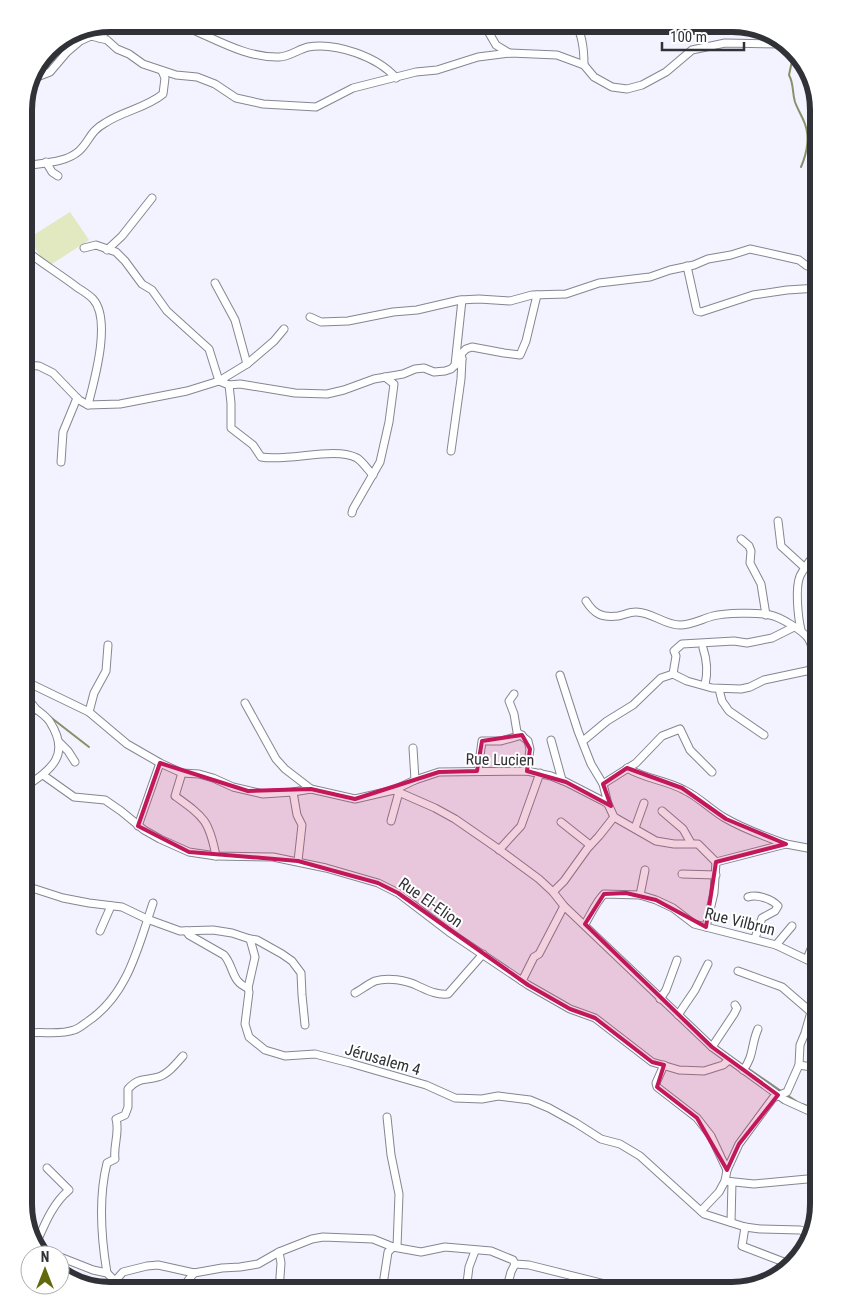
<svg xmlns="http://www.w3.org/2000/svg" width="842" height="1315" font-family="'Roboto Condensed',sans-serif">
<style>
.green{fill:#e2e8c0}
.lines{fill:none;stroke-linecap:round;stroke-linejoin:round}
.stream{stroke:#898f68;stroke-width:2}
.minor-casing{stroke:#848692;stroke-width:9}
.minor{stroke:#fff;stroke-width:7}
.marked{fill:#c2185b;fill-opacity:0.2;stroke:#c2185b;stroke-width:4;stroke-linejoin:round}
.labels{text-anchor:middle;stroke-width:4;stroke-linejoin:round;paint-order:stroke}
.street-label{font-size:16px;fill:#313237;stroke:#fff}
.rim{fill:none;stroke:#313237;stroke-width:6}
</style>
<rect width="100%" height="100%" fill="#f2f3fe"/>
<!-- green -->
<path class="green" d="M70 212 89 240 47 267 29 238Z"/>
<g class="lines">
<!-- stream -->
<g class="stream">
<path d="M792 61 789 75C794 84 792 92 795 102 798 110 802 116 805 124 810 138 807 153 801 167"/>
<path d="M49 716 89 747"/>
<path d="M746 1067 781 1091"/>
<path d="M787 1095 796 1101"/>
<path d="M802 1104 818 1110"/>
</g>
<defs>
<g id="minor">
<path d="M576 25C583 36 584 53 584 65"/>
<path d="M485 26 496 45 509 53"/>
<path d="M191 29C219 41 248 58 279 57 289 57 299 49 308 47 336 42 378 57 396 78"/>
<path d="M99 38 108 30"/>
<path d="M37 77 50 72 67 52 80 41 91 36 107 40 117 49 129 54 143 64 176 75 197 77 215 84 236 98 263 104 316 107 353 88 416 72 437 70 478 57 510 53 557 55 584 65 594 77 612 87 627 89 642 85 666 72 692 50 725 43 784 44"/>
<path d="M46 162 52 172 58 176"/>
<path d="M24 166C41 163 66 163 79 151 90 141 89 132 105 123 123 111 146 108 163 94L165 78 162 71"/>
<path d="M84 248 96 245 116 252 125 261 142 284 152 290 167 311 209 349 219 381 229 385 240 384 295 393 327 394 344 390 374 379 403 374 415 369 424 368 434 372 445 371 451 369 462 359 461 354 466 349 472 347 504 353 520 355 526 341 537 295"/>
<path d="M24 249C41 263 60 274 78 288 83 291 89 295 93 299 112 320 94 381 88 405"/>
<path d="M107 250 122 236 152 198"/>
<path d="M687 266 696 307 697 311 701 312 753 295 787 290 818 288"/>
<path d="M215 283 235 320 247 364"/>
<path d="M310 317 321 322 348 321 393 312 417 310 460 300 479 299 510 301 532 295 566 294 599 283 650 277 670 270 694 265 708 259 731 255 750 249 799 260 807 266 818 267"/>
<path d="M24 365 39 366 53 373 79 400 88 405 120 404 187 391 219 381 247 364 274 341 284 329"/>
<path d="M455 365 462 300"/>
<path d="M229 385 231 403V428L253 445 261 457C289 462 335 446 357 458 363 462 368 470 373 475"/>
<path d="M451 451 461 379 462 359"/>
<path d="M61 462 63 432 77 398"/>
<path d="M352 513 353 509 380 462 389 422 394 384 385 377"/>
<path d="M778 521 781 546 805 568"/>
<path d="M741 539 749 546 751 551 750 563 761 584 766 615"/>
<path d="M586 601C594 614 602 618 618 616 624 615 629 612 636 612 652 612 664 625 680 625 691 625 702 619 713 616 725 613 757 612 770 615 780 617 802 630 808 638 816 650 811 659 811 672 812 680 815 689 818 697"/>
<path d="M818 626 815 608 818 595"/>
<path d="M801 630C798 617 795 588 800 576 805 566 812 558 818 550"/>
<path d="M818 647 813 646 818 636"/>
<path d="M703 648C707 660 708 672 705 685"/>
<path d="M673 674 676 656 674 651 682 644 734 641 747 643 772 638 794 627"/>
<path d="M560 675 578 731 591 764 603 784 608 804"/>
<path d="M24 683 31 684 89 712 127 744 160 763 182 773 199 774 213 778 233 787 263 794 293 792 311 789 355 799 394 790 435 808 455 819 497 848 539 879 553 892"/>
<path d="M719 689 722 701 729 711 764 735"/>
<path d="M24 694C28 699 32 704 36 709 41 713 47 717 50 722 71 755 52 769 25 787"/>
<path d="M514 694 509 701 514 714 517 732 528 741 530 749 527 771"/>
<path d="M245 703 276 759 285 769 311 789"/>
<path d="M89 712 94 693 106 671 108 645"/>
<path d="M24 718 32 712 31 703"/>
<path d="M551 740 562 780"/>
<path d="M583 741 607 721 633 705 661 678 673 674 687 681 712 688 741 689 750 687 764 680 811 670"/>
<path d="M60 743 68 751 75 762"/>
<path d="M413 748 415 780"/>
<path d="M627 768C645 779 666 780 684 790 699 797 711 810 725 818 744 829 766 837 786 844"/>
<path d="M478 771 482 741H501L522 735"/>
<path d="M182 773 175 796C204 817 209 820 216 856"/>
<path d="M43 775 74 797 105 800 121 811 144 830 160 839 189 852 216 856 273 857 326 868 378 883 398 893 449 932 528 985 570 1009 595 1018 652 1062 679 1070 704 1071 723 1065 729 1060"/>
<path d="M603 784 636 763 662 736 680 729 690 750 712 772"/>
<path d="M394 790 415 780 439 772 527 771 551 776 566 782 603 801 608 804 614 817 656 841 674 844H698L716 862 786 844 818 850"/>
<path d="M293 792 297 815 302 825 298 861"/>
<path d="M662 811 683 829 691 843"/>
<path d="M614 817 599 836 587 849 564 881 553 892 564 906 712 1047 785 1100 818 1115"/>
<path d="M391 821 399 792"/>
<path d="M561 822 590 845"/>
<path d="M138 826 160 763"/>
<path d="M635 828 644 803"/>
<path d="M499 850 521 826 540 773"/>
<path d="M682 874 716 875"/>
<path d="M24 882 32 888 63 898 89 903 122 907 147 919 180 931 213 930 232 933 250 939 255 957 248 988 249 992 245 1024 249 1037 265 1050 285 1056 315 1054 350 1063 426 1085 455 1098 482 1099 498 1096 530 1100 549 1108 576 1123 601 1139 620 1144 640 1156 704 1214 745 1227 760 1229 800 1230 811 1233"/>
<path d="M640 895 645 870"/>
<path d="M748 897C757 894 772 899 778 906L775 911 762 918 755 938"/>
<path d="M585 924C591 914 596 902 604 894L640 895 656 900 673 908 694 924 776 945 818 965"/>
<path d="M706 927 714 893 716 862"/>
<path d="M100 931 111 906"/>
<path d="M186 931 189 935 224 955C234 966 231 982 248 988"/>
<path d="M250 939 257 940 282 954 292 961 301 973 302 995 305 1025"/>
<path d="M776 945 792 926"/>
<path d="M807 959 815 939"/>
<path d="M738 971 782 987 811 1012"/>
<path d="M522 981 534 957 539 954 564 906"/>
<path d="M355 993C361 990 368 984 375 981 388 977 406 980 418 986 429 991 436 995 448 994L483 954"/>
<path d="M660 999 666 990 677 960"/>
<path d="M678 1015 695 990 708 964"/>
<path d="M24 1034C39 1030 57 1036 74 1030 78 1029 83 1025 87 1022 128 995 138 947 153 903"/>
<path d="M712 1047 734 1014 737 1008 735 1005"/>
<path d="M664 1065 656 1083 657 1087 697 1118 711 1136 727 1170"/>
<path d="M799 1065 818 1068"/>
<path d="M743 1070C754 1057 751 1044 758 1029"/>
<path d="M387 1117 391 1155 399 1194 397 1247"/>
<path d="M725 1181 754 1184 818 1178"/>
<path d="M701 1211 719 1192 725 1181 727 1170 739 1144 773 1098 787 1092 799 1065 800 1045 805 1033 811 1012 818 1003"/>
<path d="M731 1222 732 1182"/>
<path d="M745 1227 742 1246 789 1264"/>
<path d="M35 1246C44 1226 52 1204 69 1190L47 1168"/>
<path d="M40 1251 51 1255"/>
<path d="M279 1252 281 1263 279 1291"/>
<path d="M60 1257 93 1270 107 1273 115 1281"/>
<path d="M107 1273C101 1237 98 1199 107 1163L115 1159C113 1145 120 1133 116 1119L125 1115 128 1107V1089C139 1077 144 1081 158 1077 168 1074 176 1064 183 1056"/>
<path d="M115 1281 123 1272 147 1266 158 1265 194 1273 222 1268 240 1267 258 1264 279 1252 312 1239 323 1237 373 1239 393 1247 421 1252 445 1247 491 1251 513 1260 515 1264 529 1265 633 1291"/>
<path d="M114 1291 115 1281"/>
<path d="M184 1291 186 1283 194 1273"/>
<path d="M317 1291 326 1286 344 1285 407 1291"/>
<path d="M382 1291 388 1252 393 1247"/>
<path d="M466 1291 469 1267 475 1251"/>
<path d="M506 1291 511 1272 515 1264"/>
</g>
</defs>
<!-- minor casing -->
<use href="#minor" class="minor-casing"/>
<!-- minor -->
<use href="#minor" class="minor"/>
</g>
<!-- marked area -->
<path class="marked" d="M522 735 530 749 527 771 566 782 611 806 603 784 627 768 682 788 726 819 786 844 716 862 706 927 656 900 626 893 604 894 585 924 712 1047 778 1095 739 1144 727 1170 697 1118 657 1087 664 1065 652 1062 595 1018 570 1009 528 985 398 893 378 883 298 861 189 852 138 826 160 763 248 791 311 789 355 799 439 772 477 771 482 741Z"/>
<g class="labels">
<!-- street labels -->
<g class="street-label">
<text transform="translate(500 759) rotate(1)" y="6">Rue Lucien</text>
<text transform="translate(431 902) rotate(35)" y="6">Rue El-Elion</text>
<text transform="translate(740 921) rotate(14)" y="6">Rue Vilbrun</text>
<text transform="translate(383 1059) rotate(16)" y="6">Jérusalem 4</text>
</g>
</g>
<!-- crop -->
<path d="M0 0H842V1315H0ZM110 32H732A78 78 0 0 1 810 110V1204A78 78 0 0 1 732 1282H110A78 78 0 0 1 32 1204V110A78 78 0 0 1 110 32Z" fill="#fff" fill-rule="evenodd"/>
<path class="rim" d="M110 32H732A78 78 0 0 1 810 110V1204A78 78 0 0 1 732 1282H110A78 78 0 0 1 32 1204V110A78 78 0 0 1 110 32Z"/>
<!-- north arrow -->
<g transform="translate(45 1270)"><circle r="24" fill="#ffffff" stroke="#adadaf"/>
<path d="M0-4L9 19L0 12L-9 19Z" fill="#62690c"/>
<text y="-8" font-size="14" font-weight="bold" text-anchor="middle" fill="#313237">N</text>
</g>
<!-- scale -->
<path d="M662 42v8h82v-8" fill="none" stroke="#313237" stroke-width="2.5"/>
<text x="670" y="42" font-size="15" fill="#313237" stroke="#ffffff" stroke-width="4" paint-order="stroke">100 m</text>
</svg>
